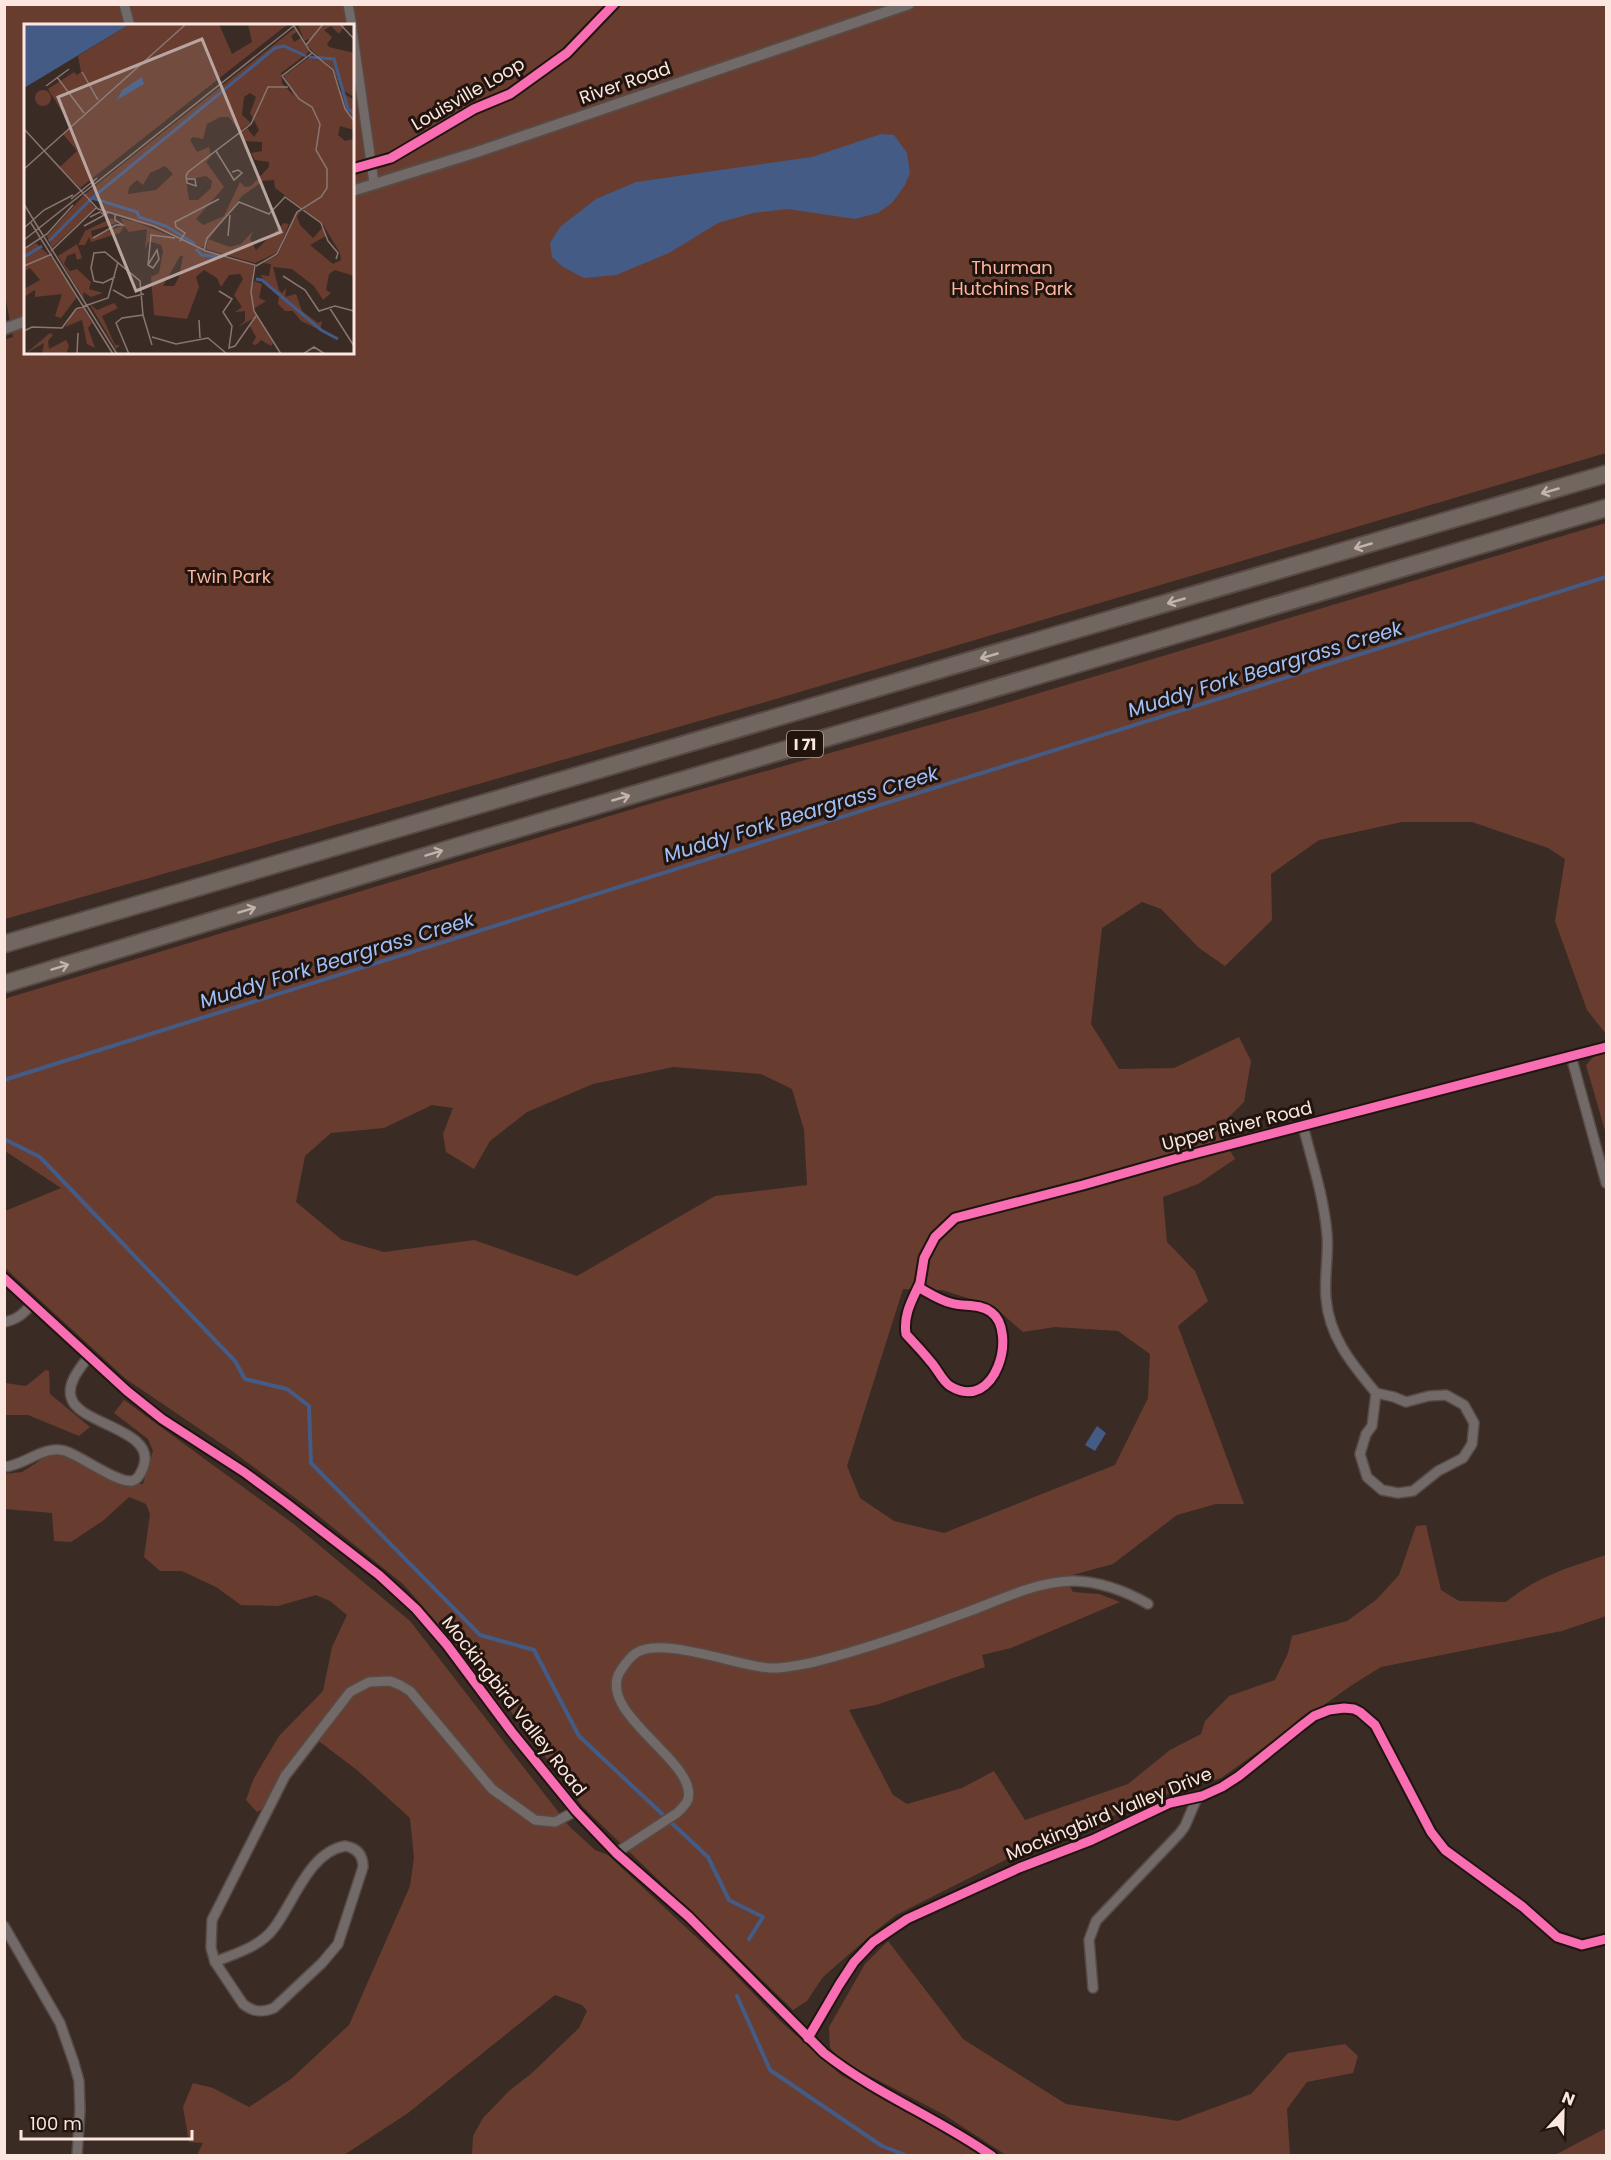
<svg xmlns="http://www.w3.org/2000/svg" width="1611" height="2160" font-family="Poppins,sans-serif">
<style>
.green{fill:#683d2f;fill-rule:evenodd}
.water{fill:#445b85}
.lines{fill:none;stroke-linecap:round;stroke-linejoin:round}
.stream{stroke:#445b85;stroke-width:4}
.minor-casing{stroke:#584a45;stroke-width:12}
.tertiary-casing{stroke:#584a45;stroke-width:14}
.motorway-casing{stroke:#584a45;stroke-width:20}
.minor{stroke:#716a68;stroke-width:9}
.tertiary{stroke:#716a68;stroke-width:10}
.motorway{stroke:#726661;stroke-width:16}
.cycleway-casing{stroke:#21140f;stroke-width:13}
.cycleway{stroke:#f96db3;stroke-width:9}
.oneway{stroke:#c4b3ad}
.labels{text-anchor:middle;stroke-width:6;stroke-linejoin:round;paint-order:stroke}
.shield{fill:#21140f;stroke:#baa8a1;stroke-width:1.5}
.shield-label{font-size:16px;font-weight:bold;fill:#fbe7e0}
.street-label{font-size:18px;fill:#fbe7e0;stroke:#21140f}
.park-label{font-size:18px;fill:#fdb59e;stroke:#21140f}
.water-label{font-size:20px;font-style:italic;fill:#9fc0f9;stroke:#21140f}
.inset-river{fill:none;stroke:#445b85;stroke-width:3}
.inset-road{fill:none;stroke:#887670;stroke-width:1.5}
.view{fill:#b8a59f;fill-opacity:0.15;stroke:#b8a59f;stroke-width:3}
.inset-edge{fill:none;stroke:#fbe7e0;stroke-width:3}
</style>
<rect width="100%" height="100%" fill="#3b2b25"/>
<!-- green -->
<g class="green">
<path d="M5 5H1606V453L776 699 5 919 4 340 13 337 4 291ZM26 26H352V352H26Z"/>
<path d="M1606 523V1034L1587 1010 1555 921 1565 859 1548 848 1472 822H1402L1319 840 1271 874 1272 920 1225 966 1199 948 1161 909 1142 902 1102 928 1091 1024 1119 1069 1174 1068 1239 1037 1251 1061 1244 1102 1217 1129 1235 1159 1198 1184 1163 1197 1167 1242 1195 1271 1208 1301 1178 1326 1244 1504H1216L1177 1515 1113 1564 1065 1577 1073 1592 1099 1594 1120 1602 1011 1648 982 1655 985 1667 876 1705 849 1710 893 1795 907 1804 962 1788 994 1771 1025 1820 1128 1784 1170 1750 1201 1734 1205 1721 1229 1696 1275 1680 1288 1653 1292 1636 1347 1621 1376 1600 1399 1575 1416 1526 1426 1525 1441 1590 1459 1601 1506 1602C1536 1577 1570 1567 1606 1555V1616L1562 1631 1381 1667 1352 1685 1221 1778 1164 1795 1011 1857 896 1915 878 1929 823 1977 807 2001 793 2010 583 1807 485 1677 403 1584 310 1509 232 1451 126 1379 5 1268V1211L61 1188 5 1151 4 999 656 802 983 710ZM673 1067 761 1074 792 1089 804 1130 807 1185 715 1196 577 1276 474 1240 384 1252 342 1240 296 1202 305 1156 331 1133 384 1128 432 1105 453 1108 443 1134 446 1152 474 1169 490 1141 527 1112 593 1084ZM903 1289 942 1290 993 1306 1023 1332 1055 1327 1118 1331 1150 1354 1148 1398 1115 1465 944 1533 894 1521 860 1498 847 1466Z"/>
<path d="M1606 1052V1134L1586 1065 1595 1055Z"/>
<path d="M46 1370 49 1371 50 1394 90 1427 79 1436 28 1415H5V1383L26 1386Z"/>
<path d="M124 1400 295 1525 410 1621 570 1827 595 1850 608 1855 724 1963 779 2020 841 2075 914 2114 982 2155H472L473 2136 483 2118 509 2091 532 2073 579 2028 587 2011 582 2005 555 1995 408 2113 344 2155H197L203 2143 189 2142 183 2107 193 2083 213 2088 249 2107 291 2079 349 2025 410 1886 414 1858 410 1818 357 1770 312 1736 301 1747 266 1807 257 1812 246 1800 254 1778 279 1736 323 1691 332 1647 347 1615 330 1601 316 1595 278 1606 241 1605 216 1587 182 1571H160L144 1557 150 1514 146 1504 129 1497 104 1520 71 1542 54 1541 52 1513 5 1509 4 1474 22 1472 47 1456H63L119 1484H143L153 1451 148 1439 114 1413Z"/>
<path d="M888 1941 963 2039 1066 2104 1178 2121 1251 2094 1288 2053 1345 2044 1358 2056 1353 2073 1307 2082 1287 2109 1290 2155H1006L943 2114 845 2063 830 2048 829 2027 865 1964Z"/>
<path d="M1606 2128V2155H1555Z"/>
</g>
<!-- water -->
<g class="water">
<path d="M881 134 894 135 907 153 910 173 905 185 892 203 878 213 855 219 788 209 753 213 718 223 669 253 616 275 584 278 563 267 552 257 550 243 560 227 596 199 636 182 812 157Z"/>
<path d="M1097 1426 1106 1433 1095 1451 1085 1445Z"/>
</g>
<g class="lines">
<!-- stream -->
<g class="stream">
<path d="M4 1080 1606 577"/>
<path d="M4 1139 40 1157 235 1361 245 1379 287 1389 309 1406 311 1463 480 1635 534 1650 579 1736 708 1857 729 1900 763 1917 749 1939"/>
<path d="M737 1996 770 2070 882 2146 908 2156"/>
</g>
<defs>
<g id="minor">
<path d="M124 4 130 26"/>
<path d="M348 4 352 26"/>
<path d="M352 29 374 183"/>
<path d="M1571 1056 1606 1183"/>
<path d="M1303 1126C1312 1161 1324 1198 1327 1234 1329 1255 1324 1276 1326 1298 1329 1337 1352 1364 1376 1393L1372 1426 1366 1434 1360 1454 1367 1477 1382 1490 1398 1493 1413 1491 1438 1471 1463 1458 1472 1444 1474 1423 1464 1405 1446 1395 1429 1396 1406 1402 1394 1397 1376 1393"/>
<path d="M4 1278 127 1391 162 1419 244 1472 286 1503 379 1575 416 1609 447 1645 511 1731 576 1811 616 1853 689 1917 824 2053C876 2094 938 2118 992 2156"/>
<path d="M918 1287C929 1293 939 1300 951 1303 964 1307 979 1303 991 1312 1018 1331 996 1414 950 1386 942 1381 937 1368 930 1361 923 1352 914 1343 906 1334 903 1315 912 1300 920 1283L924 1258 935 1237 955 1218 1083 1185 1178 1158 1606 1047"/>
<path d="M4 1322C17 1320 24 1313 32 1304"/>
<path d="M4 1467C24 1466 45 1444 65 1451 81 1456 117 1483 132 1481 138 1480 141 1473 143 1468 159 1429 77 1425 71 1397 67 1382 81 1367 89 1356"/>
<path d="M345 1846C357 1848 363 1855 363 1867L338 1944 322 1963 274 2008C262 2013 253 2012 243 2004L215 1962C236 1953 260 1947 274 1928 294 1902 309 1852 345 1846Z"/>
<path d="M616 1853 677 1813C681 1809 686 1805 688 1799 698 1761 593 1712 621 1670 625 1664 630 1657 636 1653 663 1636 737 1666 770 1668 782 1669 798 1665 810 1663 864 1650 919 1630 970 1611 1002 1599 1036 1582 1071 1581 1096 1580 1126 1591 1148 1604"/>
<path d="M4 1926 60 2023 74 2063 79 2081 80 2110 77 2156"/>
<path d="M215 1962 211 1948 212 1920 285 1776 350 1692 369 1682 390 1681 400 1685 410 1691 492 1789 535 1820 555 1822 576 1811"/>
<path d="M1093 1988 1089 1940 1096 1921 1180 1833 1185 1826 1197 1798"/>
<path d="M808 2038 839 1985 854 1962 873 1942 907 1919 1019 1868 1092 1840 1170 1803 1202 1796 1222 1787 1239 1776 1301 1726 1314 1716 1329 1710 1344 1708 1354 1709 1360 1712 1375 1725 1431 1832 1445 1850 1523 1907 1557 1937 1582 1945 1606 1939"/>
</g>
<g id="tertiary">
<path d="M352 191 474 153 909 4"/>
<path d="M4 329 26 321"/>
</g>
<g id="motorway">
<path d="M4 944 1606 474"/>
<path d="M4 984 459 846 1606 508"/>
</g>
</defs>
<!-- minor casing -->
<use href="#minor" class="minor-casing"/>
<!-- tertiary casing -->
<use href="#tertiary" class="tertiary-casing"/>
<!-- motorway casing -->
<use href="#motorway" class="motorway-casing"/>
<!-- minor -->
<use href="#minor" class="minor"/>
<!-- tertiary -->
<use href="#tertiary" class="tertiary"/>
<!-- motorway -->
<use href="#motorway" class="motorway"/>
<defs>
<g id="cycleway">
<path d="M352 169 391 158 474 109 510 94 567 53 614 4"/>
<path d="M4 1278 127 1391 162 1419 244 1472 286 1503 379 1575 416 1609 447 1645 511 1731 576 1811 616 1853 689 1917 824 2053C876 2094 938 2118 992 2156"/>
<path d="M918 1287C929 1293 939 1300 951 1303 964 1307 979 1303 991 1312 1018 1331 996 1414 950 1386 942 1381 937 1368 930 1361 923 1352 914 1343 906 1334 903 1315 912 1300 920 1283L924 1258 935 1237 955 1218 1083 1185 1178 1158 1606 1047"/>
<path d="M808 2038 839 1985 854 1962 873 1942 907 1919 1019 1868 1092 1840 1170 1803 1202 1796 1222 1787 1239 1776 1301 1726 1314 1716 1329 1710 1344 1708 1354 1709 1360 1712 1375 1725 1431 1832 1445 1850 1523 1907 1557 1937 1582 1945 1606 1939"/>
</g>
</defs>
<!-- cycleway casing -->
<use href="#cycleway" class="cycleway-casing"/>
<!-- cycleway -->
<use href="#cycleway" class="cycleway"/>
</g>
<!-- one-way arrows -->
<defs><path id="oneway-shaft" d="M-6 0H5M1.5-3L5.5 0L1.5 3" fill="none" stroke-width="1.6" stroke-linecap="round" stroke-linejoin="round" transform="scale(1.5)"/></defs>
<g class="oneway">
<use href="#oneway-shaft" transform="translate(1550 491) rotate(164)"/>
<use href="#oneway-shaft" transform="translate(1363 546) rotate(164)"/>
<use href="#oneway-shaft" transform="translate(1176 601) rotate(164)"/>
<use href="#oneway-shaft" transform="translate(989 656) rotate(164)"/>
<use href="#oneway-shaft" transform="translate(621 798) rotate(-16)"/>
<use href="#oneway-shaft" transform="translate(434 853) rotate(-17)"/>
<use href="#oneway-shaft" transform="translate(247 910) rotate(-17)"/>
<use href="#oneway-shaft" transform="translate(60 967) rotate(-17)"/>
</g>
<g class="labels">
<!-- shield labels -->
<rect class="shield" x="787" y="731" width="36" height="26" rx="4.5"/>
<g class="shield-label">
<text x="805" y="750">I 71</text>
</g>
<!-- street labels -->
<g class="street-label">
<text transform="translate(625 83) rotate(-19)" y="6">River Road</text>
<text transform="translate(468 94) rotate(-30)" y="6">Louisville Loop</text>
<text transform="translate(1237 1126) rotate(-14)" y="6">Upper River Road</text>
<text transform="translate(514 1706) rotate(52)" y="6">Mockingbird Valley Road</text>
<text transform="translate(1109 1814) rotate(-22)" y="6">Mockingbird Valley Drive</text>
</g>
<!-- park labels -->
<g class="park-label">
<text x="1012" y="274">Thurman<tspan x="1012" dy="21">Hutchins Park</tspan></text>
<text x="229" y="583">Twin Park</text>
</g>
<!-- water labels -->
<g class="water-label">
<text transform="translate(1265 669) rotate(-17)" y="7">Muddy Fork Beargrass Creek</text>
<text transform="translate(801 814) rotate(-17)" y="7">Muddy Fork Beargrass Creek</text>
<text transform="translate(337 960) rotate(-17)" y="7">Muddy Fork Beargrass Creek</text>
</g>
</g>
<!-- overview -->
<g transform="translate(24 24)">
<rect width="330" height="330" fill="#3b2b25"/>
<path d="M106 0H195L208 30 228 18 224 0H264L56 164 36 143 53 127 39 110 47 102 24 65 50 48 53 51 57 48 54 32ZM274 0H322L315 10 307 2 300 6 308 13 303 20 305 23 330 29V73L317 65 309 45 283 22 285 15 280 17ZM271 4 273 8 267 12 270 18 277 14 285 28 257 49 258 59 270 72 260 52 284 34 297 36 308 47 316 67 330 76V106L316 102 314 111 321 117 330 115V252L311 246 305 250 302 266 307 269 299 276 290 262 268 245 249 243 255 266 258 269 262 264 261 273 272 270 278 287 294 299 298 297 296 306 277 297 269 287H261L254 280 255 272 236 251 245 252 247 240 239 239 254 231 272 190 278 186 273 192 276 201 289 214 299 203 302 212 286 221 309 240 317 236 316 229 298 199 251 164 250 156 239 157 218 172 178 224 75 184 82 177 67 176 61 170ZM226 69 232 73 226 89 235 106 230 113 223 104 215 111 220 117 238 118V127L227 129 231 136 245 138V143L227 162 221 163 216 158 200 192 179 201 172 195 200 163 182 138 187 132 185 123 173 128 166 116 169 113 179 115 183 100 196 93H205L215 107 227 99 218 91 220 73ZM141 142 149 150 132 166 104 170 105 163 113 156 119 161 126 149ZM182 152 188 157 187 164 174 176H165L162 156ZM11 74a8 8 0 1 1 16 0a8 8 0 1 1-16 0ZM60 171 71 184 28 224 23 212ZM88 194 93 199 67 207 68 213 100 201 96 194 129 203 185 228 230 241 228 265 230 257 238 260 235 274 242 277 229 285 249 319 247 322 237 316 232 321 228 320 232 313 226 302 230 294 214 303 221 297V287L211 288 218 283 210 271 219 255 216 250 205 251 197 263 193 254 180 246 172 253 175 263 163 295 130 291 127 253 135 249 139 227 137 221 125 217 121 225 123 205 105 208 100 202 96 209 67 218 65 213 61 221H54L61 207ZM156 232H159L155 253 150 262H139ZM260 199 265 200 254 228 231 239 182 225 184 215 206 223 217 220 229 207 226 215 232 226ZM12 219 29 235 53 273 37 294 31 292 38 270 11 273V266L0 273V265L16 256 6 244 0 247V226ZM53 220 58 234 53 236 51 229 43 232 40 240 46 247 53 245 67 258 65 265 79 269 67 273 59 268 60 275 34 232ZM65 279 73 286 90 279 94 284 78 292 91 321H96L92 325ZM59 283 68 299 64 304 71 324 63 320 58 296 41 303 49 288ZM26 309 29 311 24 317 25 325 42 316 45 322 42 330H18L20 319 1 330Z" fill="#683d2f" fill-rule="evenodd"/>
<path d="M0 0H106L0 64ZM118 53 120 60 93 76 98 66Z" fill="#445b85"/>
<path class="inset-river" d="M285 33 310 35 324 85 330 89M68 174 113 188 115 193 142 202 171 220M25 217 68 174 251 24 260 22 282 32M172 225 178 231 198 233M0 233 18 222M232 255 238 256 297 306 314 315"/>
<path class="inset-road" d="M316 0 330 15M270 2 285 26 309 46 321 85 330 97M282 21 299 0M58 48 74 76M33 53 60 89M22 62 45 45M0 105 74 185 130 202 182 227 231 241 227 268 230 287 257 330M192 127 210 156 218 149 214 146 208 148M0 145 162 0M163 155H171L172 162 163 159 162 152 164 148 227 100 244 63H264M47 175 73 154M0 180 12 200M66 193 76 188 82 192M7 199 89 330M12 200 93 330M60 202 84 189M0 204 20 186 49 171M204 212 206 191M69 214 92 201H99L91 196V191M0 216 272 0M156 217 161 209 152 203 151 198 195 175M0 225 23 210 49 181M133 226 135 235 129 244 124 241ZM180 226 183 214 215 178 245 190 261 173 297 199 304 217 314 229 312 235M27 227 72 184M124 241 127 211 151 214M0 242 28 230M232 242 253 230 273 188 297 173 303 164V145L292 126 296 100 288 83 275 75 258 52 288 29M259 252 281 266 295 287 311 282 330 287M91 253 79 259 70 257 67 244 70 229 81 228 116 257 119 291 128 321M89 266 103 274 120 270M195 267 208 275 199 288 208 302 205 324 211 322 232 292M305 283 330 322M175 296 176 314M0 307 8 303 38 304 52 285 84 274 94 238M128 313 152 320 184 314 203 330M53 330 54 309M105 330 92 299 98 294 119 291M279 330 290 323 301 330"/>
<path class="view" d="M178 15 257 208 112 267 34 73Z"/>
<rect width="330" height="330" class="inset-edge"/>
</g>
<!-- border -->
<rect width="1611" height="2160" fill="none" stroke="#fbe7e0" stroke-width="12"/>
<!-- north arrow -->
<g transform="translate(1563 2112) rotate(22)" stroke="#21140f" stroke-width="4.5" paint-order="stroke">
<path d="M0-4.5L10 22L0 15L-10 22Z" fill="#fbe7e0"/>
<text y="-9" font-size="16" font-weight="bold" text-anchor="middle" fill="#fbe7e0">N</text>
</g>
<!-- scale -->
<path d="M21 2130v9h171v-9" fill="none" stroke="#fbe7e0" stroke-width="3"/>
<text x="30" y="2130" font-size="18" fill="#fbe7e0" stroke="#21140f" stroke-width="4.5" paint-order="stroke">100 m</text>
</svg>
